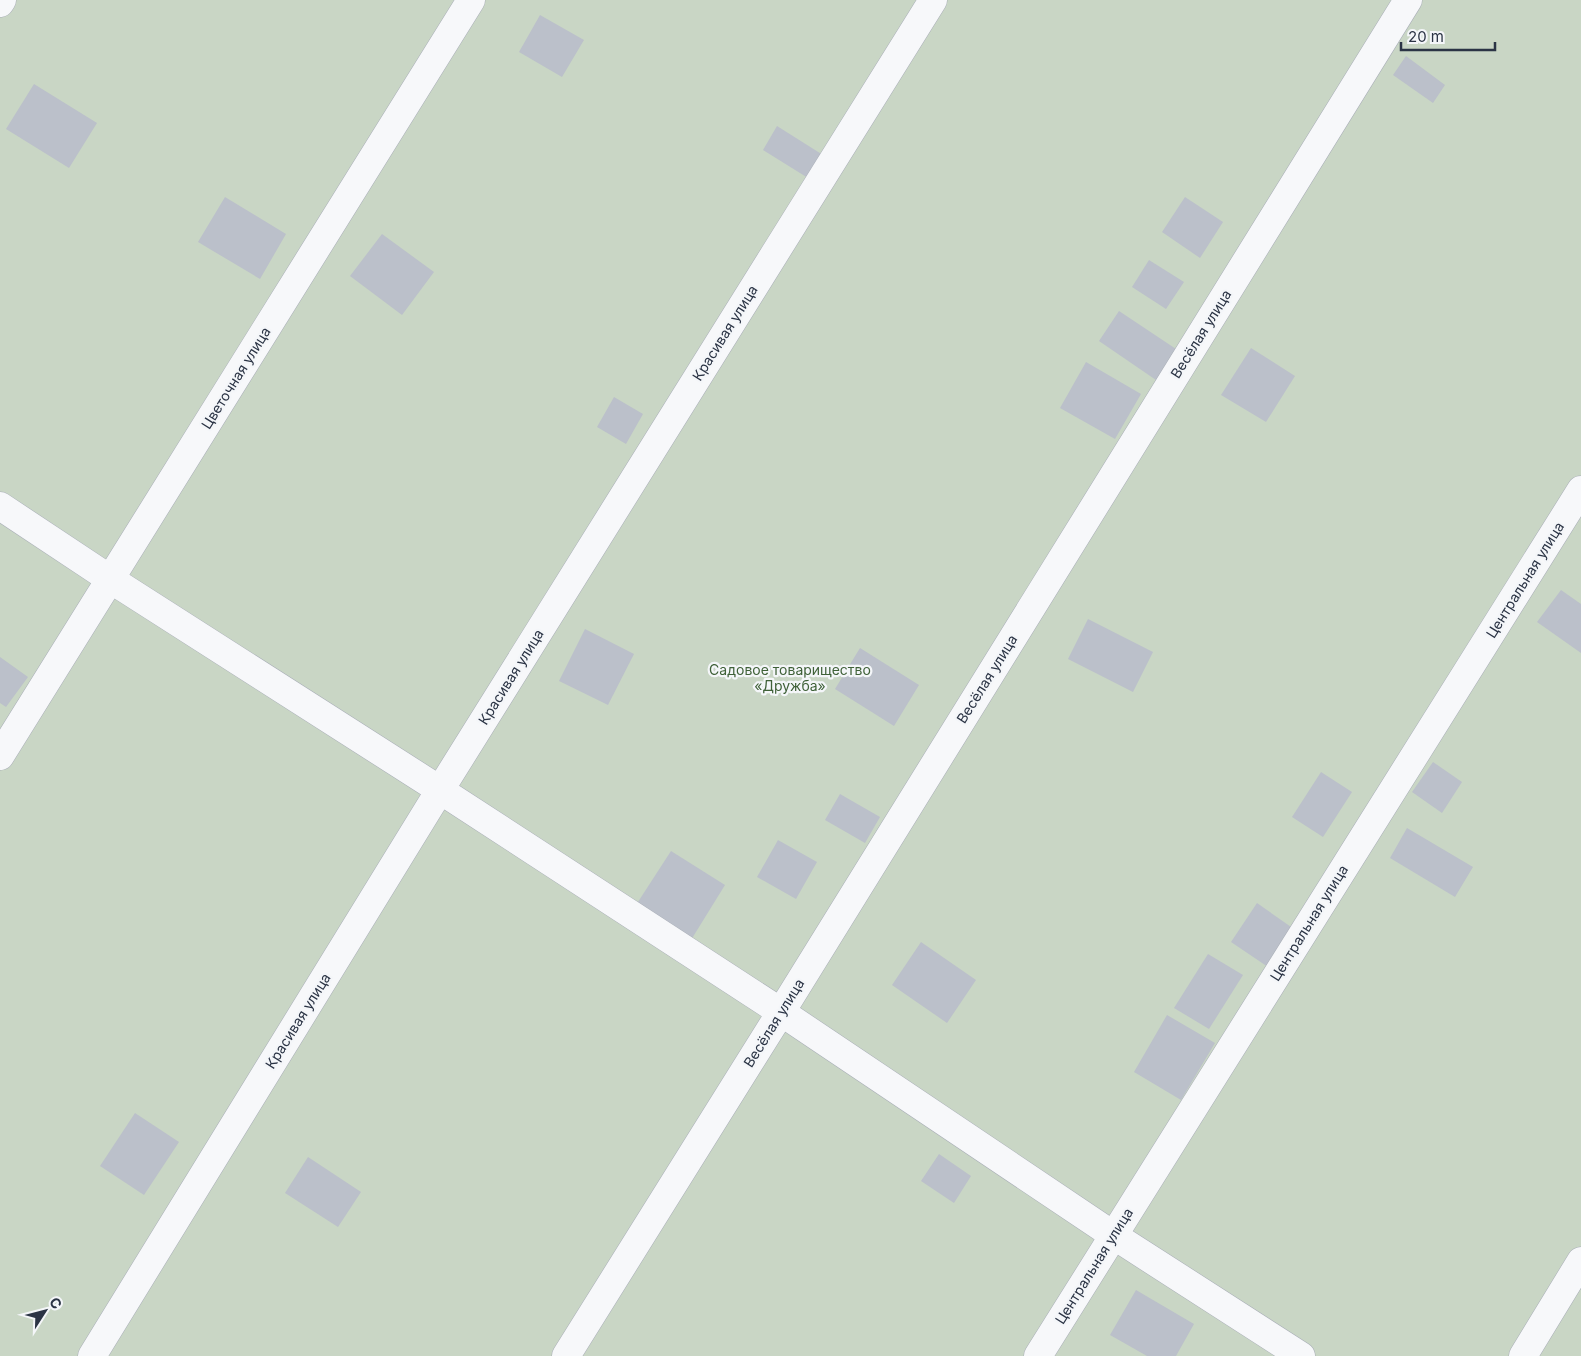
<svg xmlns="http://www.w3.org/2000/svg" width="1581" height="1356" font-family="Inter,sans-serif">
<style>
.green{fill:#c9d6c5}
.building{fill:#bbc0ca}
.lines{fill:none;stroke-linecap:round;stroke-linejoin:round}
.minor-casing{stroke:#a9aeb7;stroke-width:29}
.minor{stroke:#f7f8fa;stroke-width:28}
.labels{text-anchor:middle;stroke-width:4.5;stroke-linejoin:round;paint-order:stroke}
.street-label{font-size:14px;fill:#2b3445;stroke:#f4f6f9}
.park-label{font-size:14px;fill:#3f6138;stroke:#f4f6f9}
</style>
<rect width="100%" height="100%" fill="#e4e7ec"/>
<!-- green -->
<rect class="green" x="0" y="0" width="1581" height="1356"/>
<!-- building -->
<g class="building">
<path d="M540 15 584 40 562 77 519 52Z"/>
<path d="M1406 56 1445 85 1433 103 1393 75Z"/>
<path d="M34 84 97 123 69 168 6 129Z"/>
<path d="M777 126 823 155 808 178 763 150Z"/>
<path d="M225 197 286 234 260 279 198 242Z"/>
<path d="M1185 197 1223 222 1200 258 1162 232Z"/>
<path d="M382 234 434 272 402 315 350 276Z"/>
<path d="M1149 260 1184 282 1166 309 1132 287Z"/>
<path d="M1119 311 1176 349 1156 380 1099 341Z"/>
<path d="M1251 348 1295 376 1266 422 1221 395Z"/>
<path d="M1086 362 1141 394 1115 439 1060 408Z"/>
<path d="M614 397 643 414 626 444 597 427Z"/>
<path d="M1561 590 1581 604V653L1537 622Z"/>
<path d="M1088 619 1153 652 1133 692 1068 659Z"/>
<path d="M585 629 634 654 608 705 559 681Z"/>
<path d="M860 648 919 685 894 726 835 689Z"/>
<path d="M0 657 28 677 6 707 0 703Z"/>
<path d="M1433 762 1462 782 1442 813 1412 792Z"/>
<path d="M1321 772 1352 792 1323 837 1292 817Z"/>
<path d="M840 794 880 817 865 843 825 820Z"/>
<path d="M1407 828 1473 867 1455 897 1390 858Z"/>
<path d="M778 840 817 862 796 899 757 877Z"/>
<path d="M671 851 725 885 691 940 636 905Z"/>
<path d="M1257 903 1294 929 1268 967 1231 942Z"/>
<path d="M921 942 976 980 947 1023 892 985Z"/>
<path d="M1208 954 1243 975 1209 1029 1174 1008Z"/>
<path d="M1167 1015 1215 1043 1181 1100 1134 1072Z"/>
<path d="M135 1113 179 1142 144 1195 100 1166Z"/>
<path d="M939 1154 971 1176 954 1203 921 1181Z"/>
<path d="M308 1157 361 1192 338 1227 285 1193Z"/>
<path d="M1136 1290 1194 1324 1176 1356H1147L1110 1335Z"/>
</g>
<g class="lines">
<defs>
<g id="minor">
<path d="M0 3 2 0"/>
<path d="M0 506 110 579 440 790 781 1012 1113 1235 1301 1356"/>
<path d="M0 756 471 0"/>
<path d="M92 1356 440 790 933 0"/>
<path d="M566 1356 781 1012 1408 0"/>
<path d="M1038 1356 1581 490"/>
<path d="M1523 1356 1581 1261"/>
</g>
</defs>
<!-- minor casing -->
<use href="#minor" class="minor-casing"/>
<!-- minor -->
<use href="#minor" class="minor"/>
</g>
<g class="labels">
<!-- street labels -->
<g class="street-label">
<text transform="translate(725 333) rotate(-58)" y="5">Красивая улица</text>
<text transform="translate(1201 334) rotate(-58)" y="5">Весёлая улица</text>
<text transform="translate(236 378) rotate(-58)" y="5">Цветочная улица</text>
<text transform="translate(1525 580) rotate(-58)" y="5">Центральная улица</text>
<text transform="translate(511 677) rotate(-58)" y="5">Красивая улица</text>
<text transform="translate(987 679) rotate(-58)" y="5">Весёлая улица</text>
<text transform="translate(1309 923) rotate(-58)" y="5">Центральная улица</text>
<text transform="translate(298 1021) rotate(-58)" y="5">Красивая улица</text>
<text transform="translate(774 1023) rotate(-58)" y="5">Весёлая улица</text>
<text transform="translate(1094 1266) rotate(-58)" y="5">Центральная улица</text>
</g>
<!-- park labels -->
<g class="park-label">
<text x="790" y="675">Садовое товарищество<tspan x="790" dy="16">«Дружба»</tspan></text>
</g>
</g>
<!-- north arrow -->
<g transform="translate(45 1311) rotate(54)" stroke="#f4f6f9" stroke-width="4" paint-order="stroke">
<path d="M0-4L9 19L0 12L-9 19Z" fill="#2b3445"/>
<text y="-8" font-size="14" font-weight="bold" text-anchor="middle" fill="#2b3445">С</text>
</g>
<!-- scale -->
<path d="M1401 42v8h94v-8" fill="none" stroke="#2b3445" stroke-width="2.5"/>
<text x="1408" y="42" font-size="15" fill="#2b3445" stroke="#f4f6f9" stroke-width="4" paint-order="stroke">20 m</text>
</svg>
